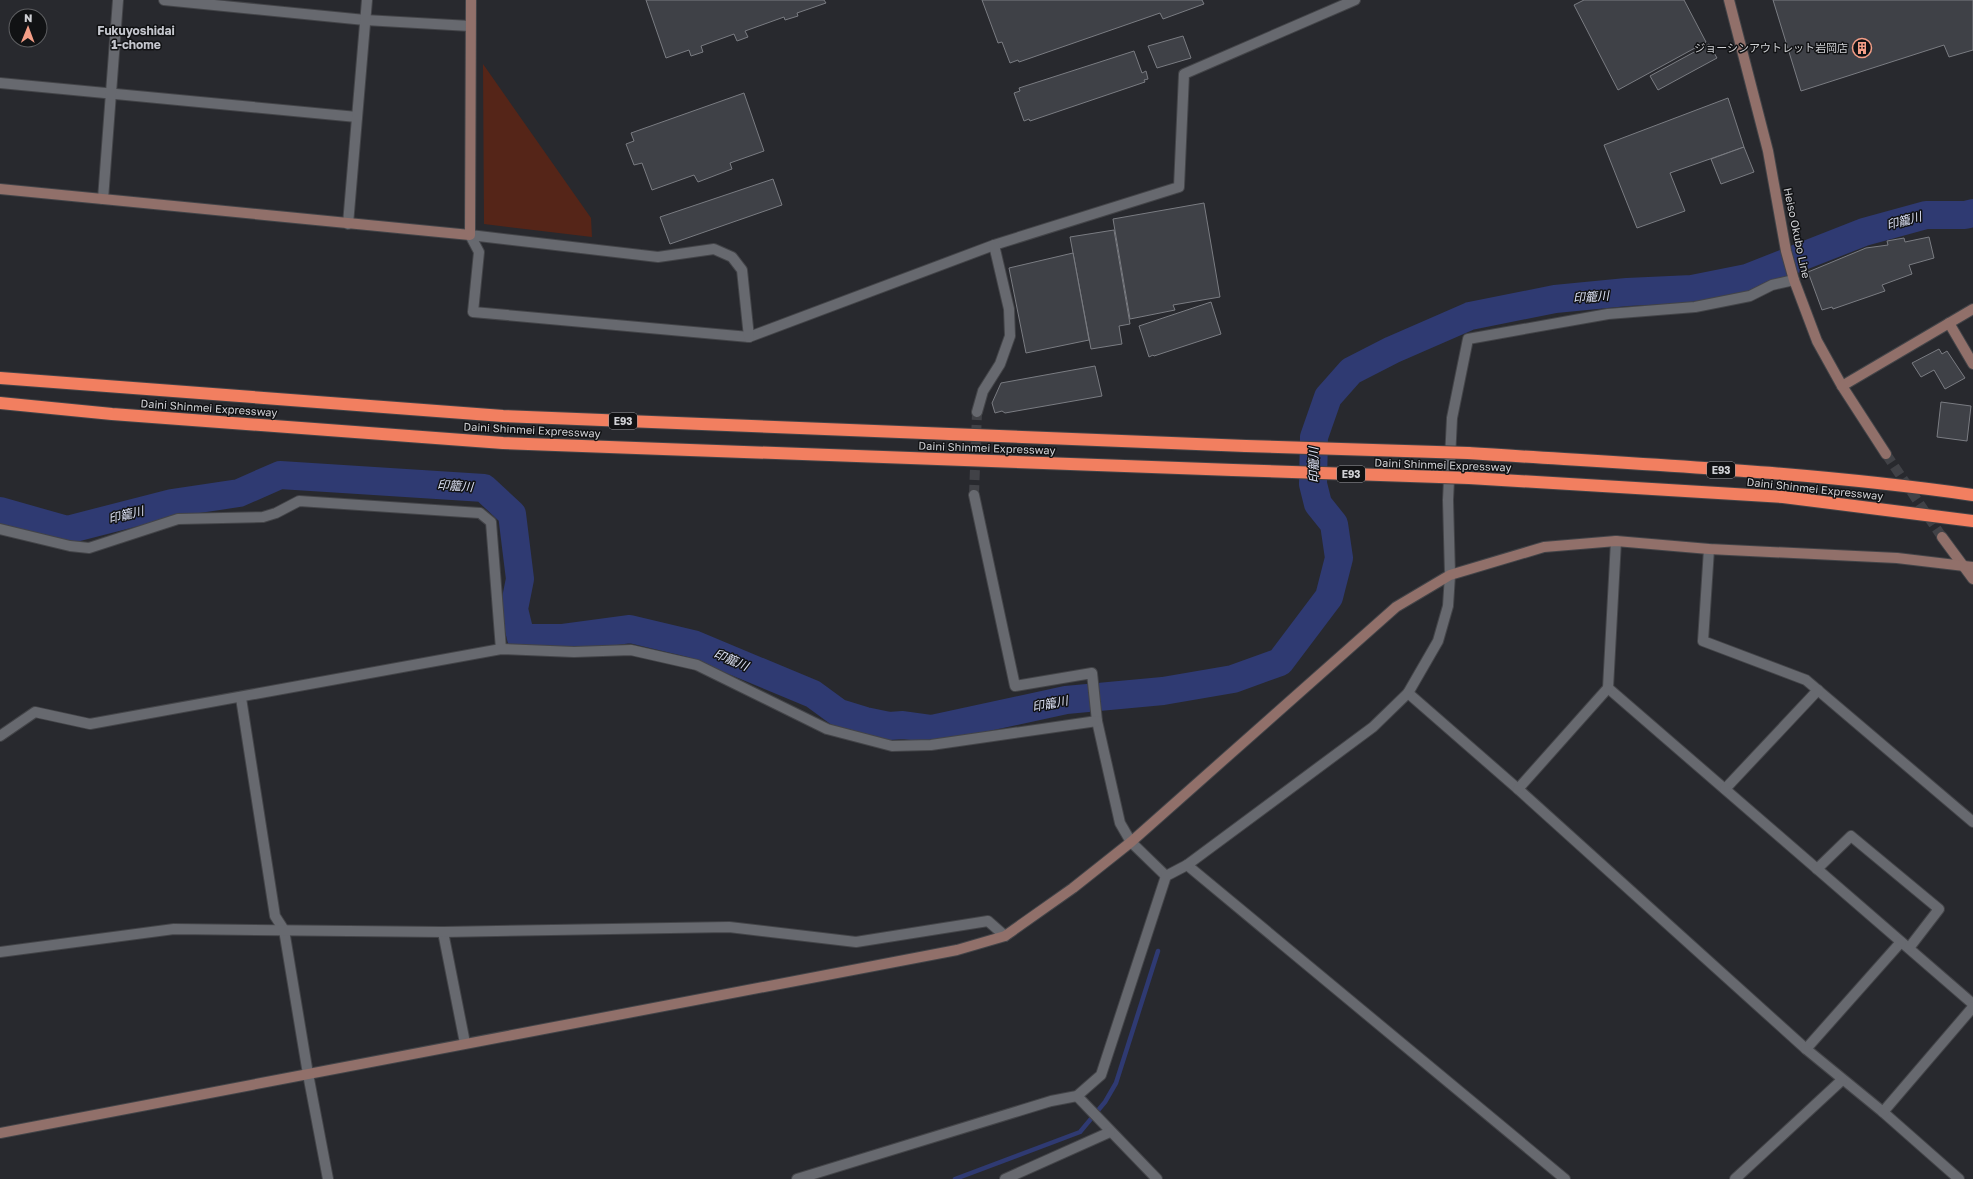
<svg xmlns="http://www.w3.org/2000/svg" width="1973" height="1179" font-family="'Golos Text','Noto Sans JP',sans-serif">
<style>
.green{fill:#552518}
.lines{fill:none;stroke-linecap:round;stroke-linejoin:round}
.stream{stroke:#2f3a72;stroke-width:4.5}
.river{stroke:#2f3a72;stroke-width:28}
.building{fill:#3f4147;stroke:#7a7c82}
.street-tunnel{stroke:#414247;stroke-width:10;stroke-dasharray:10 5;stroke-linecap:butt}
.secondary-tunnel{stroke:#414247;stroke-width:10;stroke-dasharray:10 5;stroke-linecap:butt}
.street-casing{stroke:#434448;stroke-width:12}
.secondary-casing{stroke:#434448;stroke-width:12}
.highway-casing{stroke:#434448;stroke-width:14}
.street{stroke:#67696f;stroke-width:10}
.secondary{stroke:#91706a;stroke-width:10}
.highway{stroke:#f27f60;stroke-width:12}
.highway-bridge-casing{stroke:#434448;stroke-width:14;stroke-linecap:butt}
.highway-bridge{stroke:#f27f60;stroke-width:12}
.labels{text-anchor:middle;stroke-width:3;stroke-linejoin:round;paint-order:stroke}
.shield{fill:#111214;stroke:#97989b;stroke-width:1}
.shield-label{font-size:10px;font-weight:bold;fill:#d0d1d5}
.poi-label{font-size:11px;fill:#d0d1d5;stroke:#111214;text-anchor:end}
.street-label{font-size:11px;fill:#d0d1d5;stroke:#111214}
.neighbourhood-label{font-size:12px;font-weight:bold;fill:#c4c6cd;stroke:#111214}
.water-label{font-size:12px;font-style:italic;fill:#dde2f5;stroke:#111214}
</style>
<rect width="100%" height="100%" fill="#28292e"/>
<!-- green -->
<path class="green" d="M483 64 591 218 592 237 484 224Z"/>
<g class="lines">
<!-- stream -->
<path class="stream" d="M955 1179 1080 1132 1105 1102 1116 1083 1158 951"/>
<!-- river -->
<path class="river" d="M0 511 67 530 172 503 239 493 280 475 484 488 512 514 520 579 514 609 521 638H563L630 629 693 644 813 694 839 713 865 721 889 726 903 725 932 729 1066 700 1163 691 1233 679 1280 662 1329 597 1339 558 1334 524 1318 504 1313 484 1314 437 1328 397 1351 371 1392 350 1470 316 1555 299 1627 292 1692 289 1747 278 1864 232 1926 215H1965L1973 213"/>
</g>
<!-- building -->
<g class="building">
<path d="M646 0H824L826 3 797 13 798 16 785 20 784 17 745 31 748 37 737 41 734 34 701 46 703 52 691 56 689 50 666 58Z"/>
<path d="M982 0H1202L1204 4 1163 19 1160 13 1019 62 1018 60 1010 63 1002 42 998 43Z"/>
<path d="M1584 0H1684L1706 42 1618 90 1574 5Z"/>
<path d="M1773 0H1973V50L1949 57 1944 45 1801 91Z"/>
<path d="M1183 36 1191 58 1157 68 1148 46Z"/>
<path d="M1709 44 1717 58 1658 90 1650 76Z"/>
<path d="M1134 51 1142 73 1146 71 1148 79 1144 80 1145 82 1030 121 1029 119 1024 121 1014 93 1020 91 1019 88Z"/>
<path d="M744 93 764 151 730 163 732 169 698 182 694 175 652 190 642 163 634 165 626 144 634 141 631 133Z"/>
<path d="M1728 98 1744 147 1670 173 1685 211 1637 228 1604 145Z"/>
<path d="M1744 147 1754 172 1721 184 1711 159Z"/>
<path d="M773 179 782 205 670 244 660 217Z"/>
<path d="M1204 203 1220 297 1173 305 1175 310 1130 319 1113 219Z"/>
<path d="M1114 230 1130 324 1119 326 1122 344 1091 349 1070 237Z"/>
<path d="M1929 237 1934 258 1909 265 1912 274 1882 285 1885 291 1833 309 1832 307 1822 310 1808 272 1866 248 1888 245 1887 241 1904 238 1905 242Z"/>
<path d="M1073 253 1089 340 1026 353 1009 268Z"/>
<path d="M1211 302 1221 334 1154 356 1153 355 1149 357 1139 326Z"/>
<path d="M1939 349 1942 354 1947 351 1965 378 1945 389 1934 370 1921 377 1912 363Z"/>
<path d="M1095 366 1102 396 1005 413 1002 411 995 413 992 403 1001 383Z"/>
<path d="M1941 402 1971 406 1967 441 1937 437Z"/>
</g>
<g class="lines">
<!-- street-tunnel -->
<path class="street-tunnel" d="M974 495 977 412"/>
<!-- secondary-tunnel -->
<path class="secondary-tunnel" d="M1886 454 1942 537"/>
<defs>
<g id="street">
<path d="M164 0 365 20 470 26"/>
<path d="M0 83 357 117"/>
<path d="M103 199 118 0"/>
<path d="M348 224 367 0"/>
<path d="M470 235 479 252 473 312 749 337 994 245 1179 187 1184 74 1355 0"/>
<path d="M470 235 658 257 714 249 732 257 742 270 749 337"/>
<path d="M977 412 983 391 1000 364 1010 336 1009 309 994 245"/>
<path d="M974 495 1015 686 1092 673 1097 721 1120 823 1131 842 1166 876"/>
<path d="M0 529 70 546 89 548 178 519 263 517 276 513 299 501 480 513 491 522 501 649"/>
<path d="M1616 541 1608 688 1973 1004"/>
<path d="M1709 549 1703 641 1806 680 1973 822"/>
<path d="M1408 693 1518 789 1806 1049 1883 1112 1959 1179"/>
<path d="M241 698 275 916 284 930 308 1074 328 1179"/>
<path d="M0 736 35 712 90 724 501 649 574 652 631 650 697 665 827 729 892 746 931 745 1097 721"/>
<path d="M1518 789 1608 688"/>
<path d="M1725 789 1818 690"/>
<path d="M1187 865 1565 1179"/>
<path d="M1817 869 1851 836 1939 909 1909 948"/>
<path d="M443 932 465 1043"/>
<path d="M0 952 174 929 443 932 729 927 856 942 988 921 1005 936"/>
<path d="M1806 1049 1901 942"/>
<path d="M1077 1096 1157 1179"/>
<path d="M1883 1112 1973 1007"/>
<path d="M797 1179 1051 1101 1077 1096 1101 1075 1166 876 1187 865 1373 727 1408 693 1438 641 1448 606 1450 575 1448 500 1452 418 1468 339 1608 314 1695 307 1750 296 1772 285 1794 280"/>
<path d="M1005 1179 1110 1132"/>
<path d="M1735 1179 1842 1080"/>
</g>
<g id="secondary">
<path d="M1729 0 1768 151 1786 251 1794 280 1817 341 1842 386 1886 454"/>
<path d="M0 189 470 235 471 0"/>
<path d="M1949 323 1973 364"/>
<path d="M1842 386 1973 309"/>
<path d="M1942 537 1973 579"/>
<path d="M0 1133 957 950 1005 936 1073 888 1131 842 1396 607 1450 575 1544 547 1616 541 1709 549 1897 558 1973 567"/>
</g>
<g id="highway">
<path d="M0 378 503 416 1246 446"/>
<path d="M0 403 112 414 503 443 1233 470"/>
<path d="M1468 453C1637 464 1806 471 1973 495"/>
<path d="M1469 478 1783 497 1973 521"/>
</g>
</defs>
<!-- street casing -->
<use href="#street" class="street-casing"/>
<!-- secondary casing -->
<use href="#secondary" class="secondary-casing"/>
<!-- highway casing -->
<use href="#highway" class="highway-casing"/>
<!-- street -->
<use href="#street" class="street"/>
<!-- secondary -->
<use href="#secondary" class="secondary"/>
<!-- highway -->
<use href="#highway" class="highway"/>
<defs>
<g id="highway-bridge">
<path d="M1246 446 1468 453"/>
<path d="M1233 470 1469 478"/>
</g>
</defs>
<!-- highway-bridge casing -->
<use href="#highway-bridge" class="highway-bridge-casing"/>
<!-- highway-bridge -->
<use href="#highway-bridge" class="highway-bridge"/>
</g>
<!-- icons -->
<defs>
<symbol id="building-ring" viewBox="-11 -11 22 22"><circle r="9.5" fill="#111214" stroke="#f49e87" stroke-width="1.5"/><path d="M-4-6H4V6H1V3H-1V6H-4ZM-2.5-4.3h1.7v1.8h-1.7ZM.8-4.3h1.7v1.8H.8ZM-2.5-1h1.7V.8h-1.7ZM.8-1h1.7V.8H.8Z" fill="#f49e87"/></symbol>
</defs>
<g fill-rule="evenodd">
<use href="#building-ring" x="1851" y="37" width="22" height="22"/>
</g>
<g class="labels">
<!-- shield labels -->
<g class="shield">
<rect x="609" y="413" width="28" height="16" rx="3"/>
<rect x="1707" y="462" width="28" height="16" rx="3"/>
<rect x="1337" y="466" width="28" height="16" rx="3"/>
</g>
<g class="shield-label">
<text x="623" y="425">E93</text>
<text x="1721" y="474">E93</text>
<text x="1351" y="478">E93</text>
</g>
<!-- poi labels -->
<g class="poi-label">
<text x="1848" y="52">ジョーシンアウトレット岩岡店</text>
</g>
<!-- street labels -->
<g class="street-label">
<text transform="translate(1797 233) rotate(78)" y="4">Heiso Okubo Line</text>
<text transform="translate(209 408) rotate(4)" y="4">Daini Shinmei Expressway</text>
<text transform="translate(532 430) rotate(3)" y="4">Daini Shinmei Expressway</text>
<text transform="translate(987 448) rotate(2)" y="4">Daini Shinmei Expressway</text>
<text transform="translate(1443 465) rotate(2)" y="4">Daini Shinmei Expressway</text>
<text transform="translate(1815 489) rotate(6)" y="4">Daini Shinmei Expressway</text>
</g>
<!-- neighbourhood labels -->
<g class="neighbourhood-label">
<text x="136" y="35">Fukuyoshidai<tspan x="136" dy="14">1-chome</tspan></text>
</g>
<!-- water labels -->
<g class="water-label">
<text transform="translate(1904 221) rotate(-15)" y="4">印籠川</text>
<text transform="translate(1591 297) rotate(-4)" y="4">印籠川</text>
<text transform="translate(1314 465) rotate(-91)" y="4">印籠川</text>
<text transform="translate(455 486) rotate(4)" y="4">印籠川</text>
<text transform="translate(126 515) rotate(-14)" y="4">印籠川</text>
<text transform="translate(731 660) rotate(23)" y="4">印籠川</text>
<text transform="translate(1050 704) rotate(-11)" y="4">印籠川</text>
</g>
</g>
<!-- north arrow -->
<g transform="translate(28 28) rotate(1)"><circle r="19" fill="#111214" stroke="#5d5e61"/>
<path d="M0-3L7 15L0 10L-7 15Z" fill="#f49e87"/>
<text y="-6" font-size="11" font-weight="bold" text-anchor="middle" fill="#d0d1d5">N</text>
</g>
</svg>
